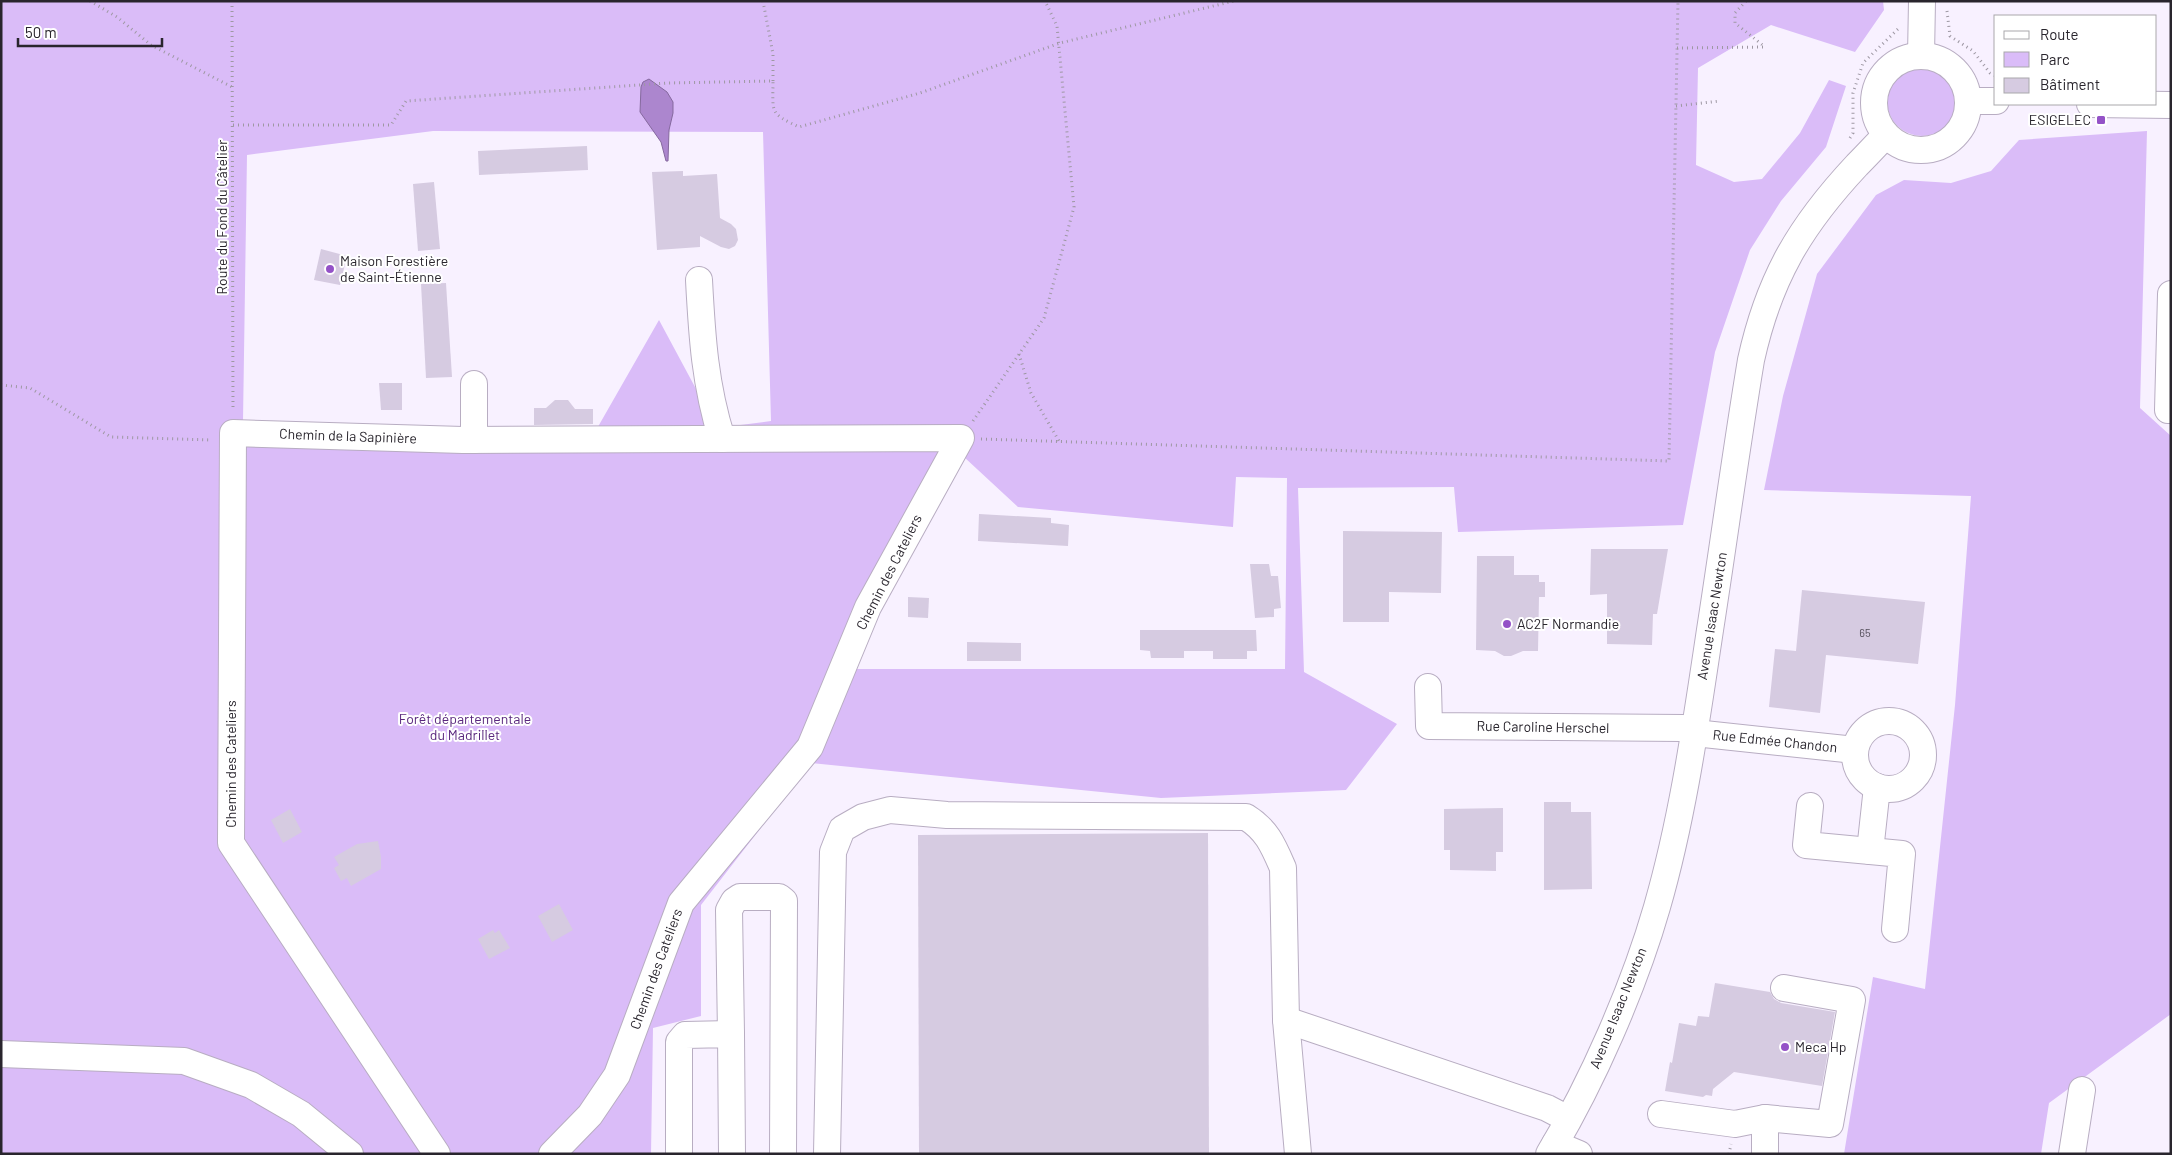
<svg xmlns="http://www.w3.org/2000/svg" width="2172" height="1155" font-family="Barlow,sans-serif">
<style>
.green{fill:#dabcf8;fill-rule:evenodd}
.water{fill:#ac86ce;stroke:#85699e}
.building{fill:#d6cbe1}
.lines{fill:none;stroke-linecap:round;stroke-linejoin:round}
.minor-casing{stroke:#b8adc2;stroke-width:28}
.path{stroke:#9e98a3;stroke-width:3;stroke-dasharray:1 4;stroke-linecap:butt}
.minor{stroke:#fff;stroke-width:26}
.poi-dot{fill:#9452c7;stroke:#fff;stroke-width:2}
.labels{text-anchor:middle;stroke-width:4;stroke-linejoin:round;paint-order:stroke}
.number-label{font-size:11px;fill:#544e5a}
.poi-label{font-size:14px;fill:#29252d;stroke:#fff;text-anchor:start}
.street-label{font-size:14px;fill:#29252d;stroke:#fff}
.park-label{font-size:14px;fill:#59277d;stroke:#fff}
</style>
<rect width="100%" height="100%" fill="#f8f1ff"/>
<!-- green -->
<g class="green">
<path d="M1 1H1883L1884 10 1855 52 1771 25 1698 68 1696 165 1734 182 1762 179 1800 133 1829 80 1846 86 1826 147 1781 201 1750 250 1715 352 1683 525 1458 532 1454 487 1298 488 1304 672 1397 724 1346 790 1161 798 811 763 701 905V1016L653 1028 651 1154H1ZM433 131 763 132 771 421 717 428 659 320 595 432 243 421 247 155ZM964 457 1018 507 1233 527 1236 477 1287 478 1285 669H850L875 611Z"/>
<circle cx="1922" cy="101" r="35"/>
<path d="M2147 131 2140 408 2171 436V1014L2049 1103 2041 1154H1844L1873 977 1925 989 1955 705 1971 496 1764 490 1783 396 1817 274 1876 195 1904 180 1951 183 1991 171 2019 140Z"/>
</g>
<!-- water -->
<path class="water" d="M649 79 667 92 673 102V113L669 130 668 161H666L661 142 640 112 641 87 643 82Z"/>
<!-- building -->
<g class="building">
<path d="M587 146 588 170 479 175 478 151Z"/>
<path d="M683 171V176L717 174 720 218 731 224 736 229 738 240 735 246 729 249 721 247 700 236V247L657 250 652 172Z"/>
<path d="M434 182 440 249 418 251 413 184Z"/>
<path d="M321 249 347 256 340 285 314 280Z"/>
<path d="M446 283 452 377 426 378 421 284Z"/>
<path d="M379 383H402V410H381Z"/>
<path d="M555 400H568L575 409H593V424L534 425V408H546Z"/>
<path d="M979 514 1051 518V523L1069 525 1068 546 978 541Z"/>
<path d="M1343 531 1442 532 1441 593 1389 592V622H1343Z"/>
<path d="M1591 549H1668L1657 614H1653L1652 645 1607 644V594L1590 595Z"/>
<path d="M1477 556H1514V575H1539V582H1545V597H1539L1538 651H1523L1511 656H1504L1495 651 1476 650Z"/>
<path d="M1250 564H1269L1271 576H1278L1281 608 1274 609V617L1255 618Z"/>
<path d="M1802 590 1925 602 1918 664 1826 655 1820 713 1769 707 1775 649 1796 651Z"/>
<path d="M908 597 929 598 928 618 908 617Z"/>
<path d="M1140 630H1256L1257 651H1247V659H1213V651H1184V658H1151L1150 651 1140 650Z"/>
<path d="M967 642 1021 643V661H967Z"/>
<path d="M1544 802H1571V812H1591L1592 889 1544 890Z"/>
<path d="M1503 808V852H1496V871L1450 870V850H1444V809Z"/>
<path d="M290 809 302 832 283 843 271 820Z"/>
<path d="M1208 833 1209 1154H919L918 835Z"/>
<path d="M378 841 381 857V869L351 886 347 878 341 881 334 868 339 865 334 857 357 844Z"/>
<path d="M559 904 573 930 552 942 538 916Z"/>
<path d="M493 930 495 933 499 930 510 948 489 959 478 939Z"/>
<path d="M1715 983 1770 992 1774 999 1781 1003 1835 1012 1822 1086 1734 1072 1713 1089 1712 1096 1706 1095 1703 1097 1665 1091 1670 1062 1672 1063 1679 1023 1696 1026 1698 1016 1709 1017Z"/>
</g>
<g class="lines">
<defs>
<g id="minor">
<path d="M1921 56 1922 1"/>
<circle cx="1921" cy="103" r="47"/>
<path d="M1969 101H1996"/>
<path d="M2090 104 2171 105"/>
<path d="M699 280C702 337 705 385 722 439"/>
<path d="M474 384V440"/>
<path d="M2168 410 2171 294"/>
<path d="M1428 687 1429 726 1683 728 1704 734 1855 750"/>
<circle cx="1889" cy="755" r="34"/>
<path d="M1810 806 1806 845 1902 854 1895 929"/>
<path d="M1870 851 1877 787"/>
<path d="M1286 1020 1547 1108 1568 1119"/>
<path d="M731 1034 729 910 734 901 740 897H779L784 901 783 1154"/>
<path d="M1 1054 184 1061 251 1085 301 1114 350 1154"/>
<path d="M1661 1114 1735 1124 1765 1118 1830 1124 1852 1000 1784 988"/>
<path d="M1555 1144 1579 1154"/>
<path d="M437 1154 231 843 233 433 463 440 961 438 868 607 810 747 681 903 617 1075 590 1115 552 1154"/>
<path d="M679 1154V1042L685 1035 731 1034 732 1154"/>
<path d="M827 1154 833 852 842 829 863 817 890 810 947 815 1246 817C1267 830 1273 845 1283 868L1286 1020 1298 1154"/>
<path d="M1549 1154C1592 1083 1634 987 1657 907 1683 817 1696 723 1710 630 1724 540 1736 450 1751 360 1769 278 1800 226 1857 165 1867 155 1876 145 1886 135"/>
<path d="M1765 1154V1118"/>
<path d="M2072 1154 2082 1090"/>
</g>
</defs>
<!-- minor casing -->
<use href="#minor" class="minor-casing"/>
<!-- path -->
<g class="path">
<path d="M90 1 117 17 151 45 232 87"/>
<path d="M232 1 233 411"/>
<path d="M763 1 773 54V81"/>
<path d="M1746 1 1735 13V23L1765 47"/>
<path d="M1947 11 1950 36 1973 51 1990 73 1996 76"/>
<path d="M1677 48 1766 47"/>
<path d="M1676 106 1720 101"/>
<path d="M233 125H391L406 101 668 83 773 81C773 113 769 113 799 127L920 93 1060 43 1234 1"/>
<path d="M1850 138 1853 133V93L1863 63 1898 29"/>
<path d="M1019 354 1031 393 1059 441"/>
<path d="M1 385 30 388 111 437 212 440"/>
<path d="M973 421 1044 318 1074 207 1057 26 1045 1"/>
<path d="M981 439 1669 461 1678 1"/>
<path d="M1729 1154 1731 1144"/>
</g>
<!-- minor -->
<use href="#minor" class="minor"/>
</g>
<!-- markers -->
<g class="poi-dot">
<rect x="2096" y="115" width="10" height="10" rx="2.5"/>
<circle cx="330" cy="269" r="5"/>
<circle cx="1507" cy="624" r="5"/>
<circle cx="1785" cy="1047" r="5"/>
</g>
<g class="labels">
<!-- number labels -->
<g class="number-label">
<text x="1865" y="637">65</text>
</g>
<!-- poi labels -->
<g class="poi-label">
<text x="2091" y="125" text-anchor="end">ESIGELEC</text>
<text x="340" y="266">Maison Forestière<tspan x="340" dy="16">de Saint-Étienne</tspan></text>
<text x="1517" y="629">AC2F Normandie</text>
<text x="1795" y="1052">Meca Hp</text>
</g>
<!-- street labels -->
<g class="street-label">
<text transform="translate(222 217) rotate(-90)" y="5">Route du Fond du Câtelier</text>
<text transform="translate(348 436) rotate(2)" y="5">Chemin de la Sapinière</text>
<text transform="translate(889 572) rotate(-63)" y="5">Chemin des Cateliers</text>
<text transform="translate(1712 616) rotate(-81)" y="5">Avenue Isaac Newton</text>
<text transform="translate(1543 727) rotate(1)" y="5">Rue Caroline Herschel</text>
<text transform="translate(1775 741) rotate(6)" y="5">Rue Edmée Chandon</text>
<text transform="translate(231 764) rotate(-90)" y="5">Chemin des Cateliers</text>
<text transform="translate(656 969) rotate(-70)" y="5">Chemin des Cateliers</text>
<text transform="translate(1618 1008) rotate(-68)" y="5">Avenue Isaac Newton</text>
</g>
<!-- park labels -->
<g class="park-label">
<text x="465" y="724">Forêt départementale<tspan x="465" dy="16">du Madrillet</tspan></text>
</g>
</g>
<!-- border -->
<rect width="2172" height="1155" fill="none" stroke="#29252d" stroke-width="5"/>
<!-- legend -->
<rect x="1994" y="15" width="162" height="90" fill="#ffffff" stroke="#a9a8ab"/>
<rect x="2004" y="31" width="25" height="8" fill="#ffffff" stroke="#a9a8ab"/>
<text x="2040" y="40" font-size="15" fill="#29252d">Route</text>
<rect x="2004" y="52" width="25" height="15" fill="#dabcf8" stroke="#a9a8ab"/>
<text x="2040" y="65" font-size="15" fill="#29252d">Parc</text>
<rect x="2004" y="78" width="25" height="15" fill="#d6cbe1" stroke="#a9a8ab"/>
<text x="2040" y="90" font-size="15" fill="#29252d">Bâtiment</text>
<!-- scale -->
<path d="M18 38v8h144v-8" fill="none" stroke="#29252d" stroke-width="2.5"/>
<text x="25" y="38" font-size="15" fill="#29252d" stroke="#ffffff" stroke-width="4" paint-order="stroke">50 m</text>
</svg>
